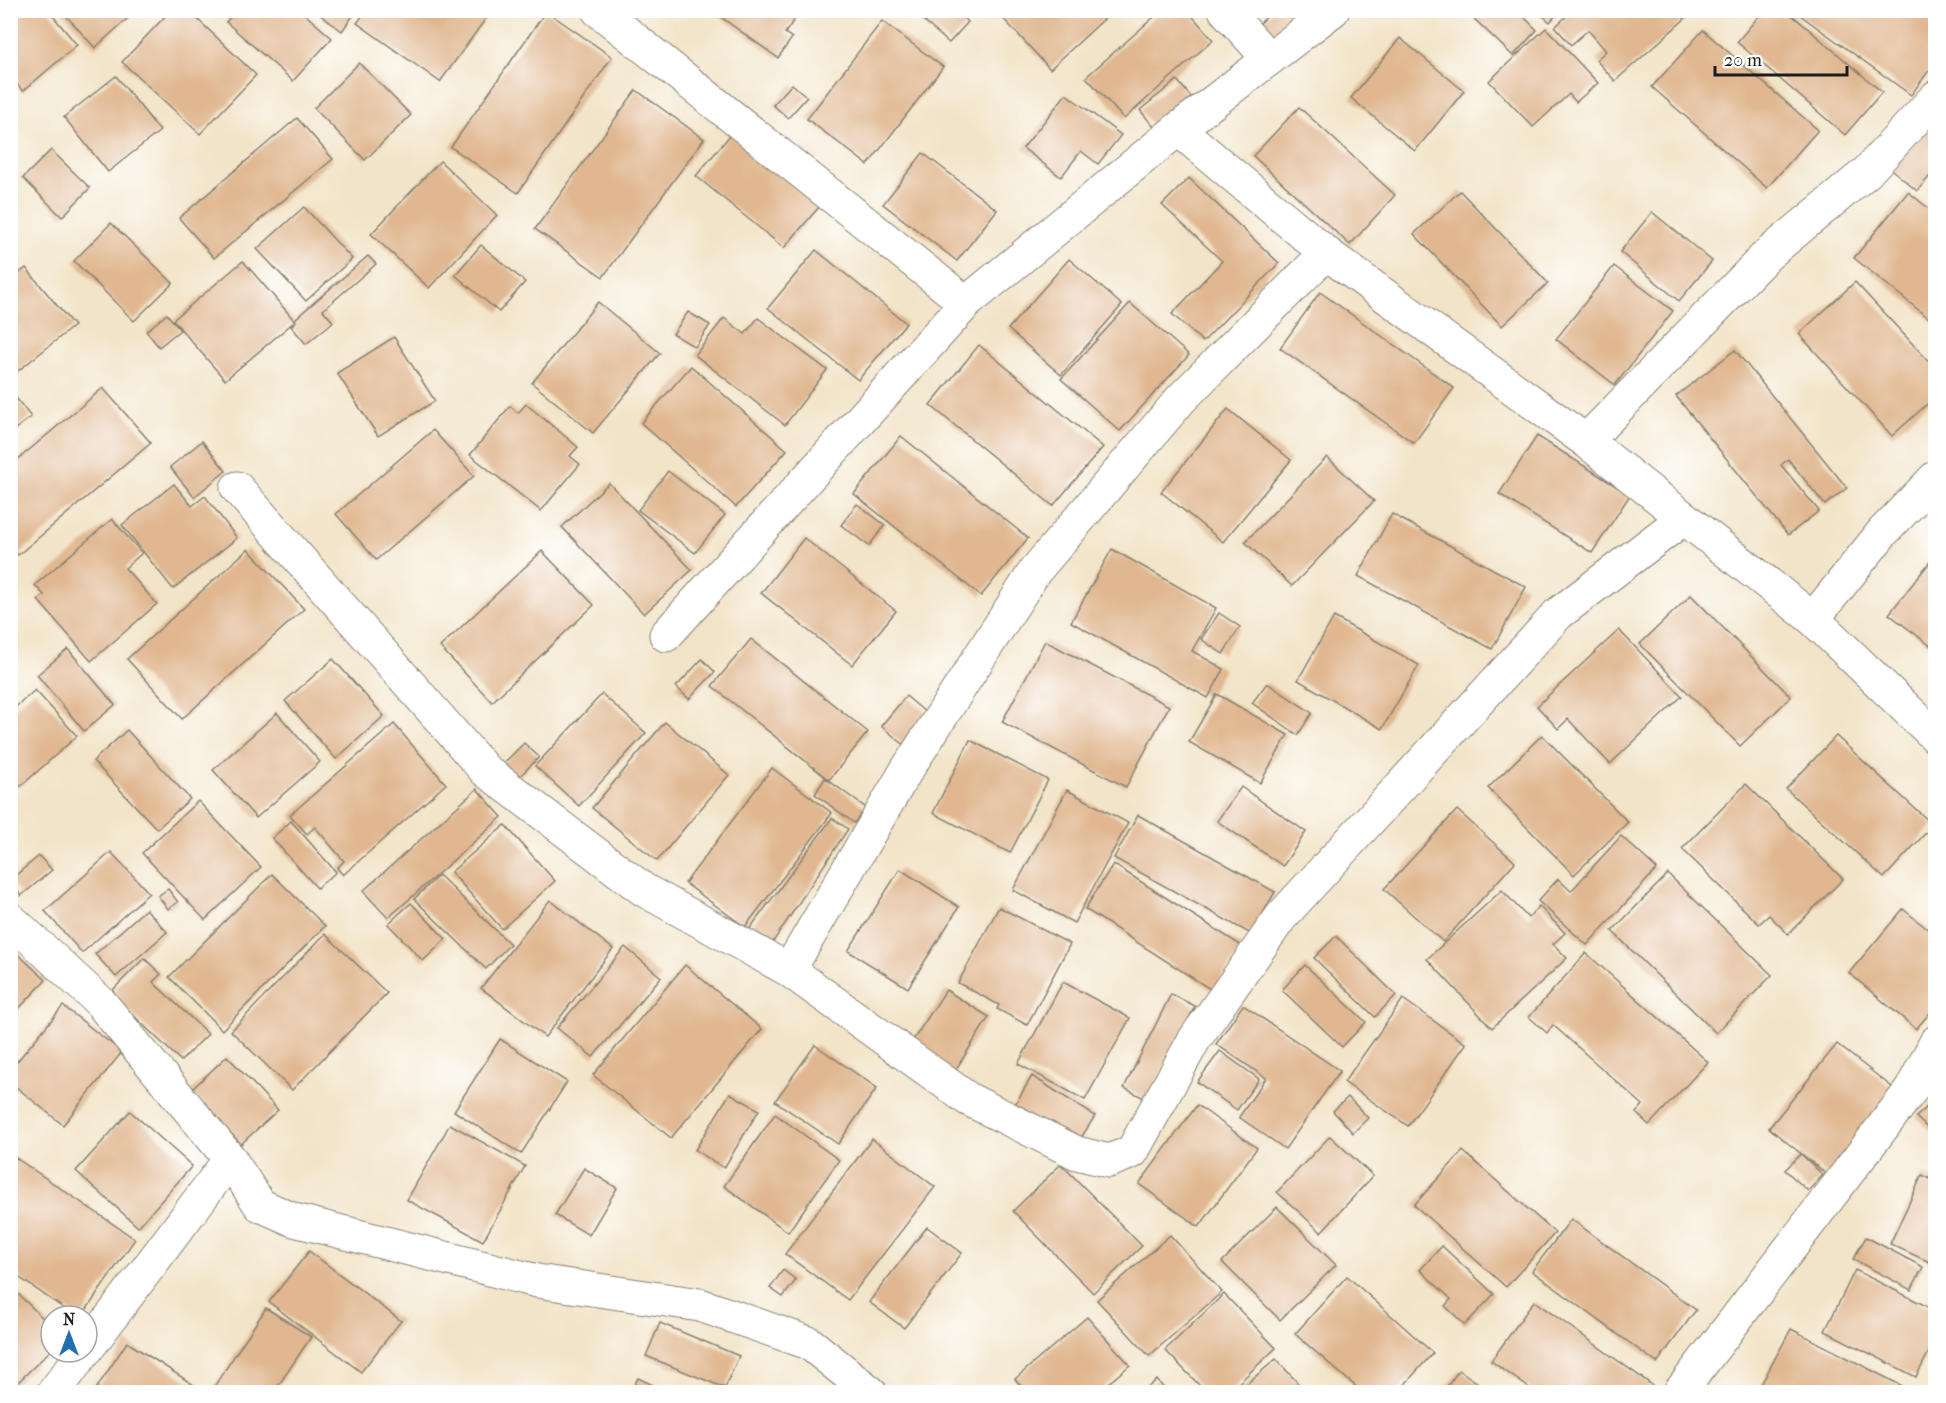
<svg xmlns="http://www.w3.org/2000/svg" width="1946" height="1403" font-family="'IM FELL French Canon',serif">
<style>
.building{fill:#e0b790}
.lines{fill:none;stroke-linecap:round;stroke-linejoin:round}
.street-casing{stroke:#878072;stroke-width:35}
.street{stroke:#fff;stroke-width:33}
</style>
<rect width="100%" height="100%" fill="#fff"/>
<filter id="ink" filterUnits="userSpaceOnUse"><feTurbulence type="fractalNoise" baseFrequency=".0167" numOctaves="2"/><feDisplacementMap in="SourceGraphic" scale="12" xChannelSelector="R" yChannelSelector="G"/><feConvolveMatrix kernelMatrix="1 2 1 2 8 2 1 2 1" color-interpolation-filters="sRGB"/></filter>
<filter id="wash" filterUnits="userSpaceOnUse"><feTurbulence type="fractalNoise" baseFrequency=".008" numOctaves="4" result="noise"/><feDisplacementMap in="SourceGraphic" scale="24" xChannelSelector="R" yChannelSelector="G"/><feGaussianBlur stdDeviation="1.35" result="paint"/><feColorMatrix in="noise" values="0 0 0 0 0 0 0 0 0 0 0 0 0 0 0 0 0 1.4 0 .05"/><feComposite in="paint" operator="in"/></filter>
<g filter="url(#wash)">
<rect width="100%" height="100%" fill="#f2e4c8"/>
<g id="blocks">
<!-- building -->
<g class="building">
<path d="M10 10H48L77 45 23 91 10 77Z"/>
<path d="M61 10H137L95 48Z"/>
<path d="M171 10H188L256 75 200 134 122 62Z"/>
<path d="M237 10H300L332 38 293 81 226 22Z"/>
<path d="M314 10H357L342 31Z"/>
<path d="M367 10H492L440 82 357 23Z"/>
<path d="M711 10H801L785 33 792 38 778 58Z"/>
<path d="M911 10H955L968 22 949 43Z"/>
<path d="M1005 10H1114L1050 69 1000 15Z"/>
<path d="M1162 10H1187L1213 40 1124 119 1086 77Z"/>
<path d="M1274 10H1318L1277 48 1257 26Z"/>
<path d="M1465 10H1517L1537 30 1513 56Z"/>
<path d="M1536 10H1560L1550 22Z"/>
<path d="M1573 10H1679L1686 18 1615 81 1596 60 1606 51 1588 30 1571 45 1555 27Z"/>
<path d="M1764 10H1786L1882 92 1845 135 1737 42Z"/>
<path d="M1793 10H1927L1936 17V61L1911 95Z"/>
<path d="M546 11 612 57 518 193 451 147Z"/>
<path d="M882 21 943 67 868 165 807 119Z"/>
<path d="M1546 28 1598 83 1576 102 1569 94 1533 127 1489 81Z"/>
<path d="M1703 30 1818 130 1767 188 1652 87Z"/>
<path d="M1400 38 1464 91 1415 151 1351 98Z"/>
<path d="M359 63 411 115 365 160 314 108Z"/>
<path d="M116 76 160 131 108 172 64 117Z"/>
<path d="M1177 80 1196 103 1159 133 1140 110Z"/>
<path d="M792 84 807 97 788 118 773 105Z"/>
<path d="M636 90 704 139 603 277 535 229Z"/>
<path d="M1066 94 1121 135 1098 164 1081 151 1061 177 1023 148Z"/>
<path d="M1299 107 1395 195 1350 245 1253 156Z"/>
<path d="M297 118 333 159 214 258 179 218Z"/>
<path d="M1936 119V169L1917 191 1890 168Z"/>
<path d="M731 134 819 207 784 248 696 176Z"/>
<path d="M51 150 90 188 62 217 23 178Z"/>
<path d="M923 153 997 210 957 261 883 204Z"/>
<path d="M440 161 497 215 429 288 371 234Z"/>
<path d="M1189 178 1279 263 1203 342 1172 314 1222 261 1162 205Z"/>
<path d="M1460 191 1548 283 1502 326 1414 234Z"/>
<path d="M1908 192 1936 214V324L1854 258Z"/>
<path d="M304 207 352 259 306 301 257 249Z"/>
<path d="M1652 212 1712 261 1679 301 1620 252Z"/>
<path d="M111 223 173 283 134 321 74 261Z"/>
<path d="M481 245 525 282 499 312 455 275Z"/>
<path d="M10 249 19 261 10 267Z"/>
<path d="M816 250 906 323 858 380 768 308Z"/>
<path d="M368 256 376 264 323 310 333 322 306 344 291 326 296 321 295 319Z"/>
<path d="M1069 259 1122 305 1061 375 1008 329Z"/>
<path d="M243 261 295 321 225 380 173 320Z"/>
<path d="M1614 266 1673 311 1615 385 1556 339Z"/>
<path d="M26 268 74 326 18 371 10 362V280Z"/>
<path d="M1855 282 1936 369V396L1892 436 1799 334Z"/>
<path d="M1320 292 1454 388 1414 443 1280 348Z"/>
<path d="M598 302 660 353 593 433 532 383Z"/>
<path d="M1130 303 1189 355 1120 431 1061 379Z"/>
<path d="M688 312 710 325 695 347 673 334Z"/>
<path d="M167 314 180 330 159 347 146 331Z"/>
<path d="M724 318 745 334 758 318 827 370 785 425 695 355Z"/>
<path d="M394 337 435 401 378 436 337 373Z"/>
<path d="M979 345 1103 447 1053 506 930 405Z"/>
<path d="M1735 350 1847 488 1825 505 1788 459 1781 465 1819 511 1788 535 1676 396Z"/>
<path d="M691 366 787 450 736 507 641 423Z"/>
<path d="M103 388 151 443 18 555 10 546V466Z"/>
<path d="M10 390 31 417 10 433Z"/>
<path d="M526 404 578 447 570 456 580 464 541 511 470 455 510 406 518 413Z"/>
<path d="M1228 409 1291 460 1223 542 1161 492Z"/>
<path d="M433 430 474 476 376 560 336 514Z"/>
<path d="M901 436 1028 538 981 596 854 494Z"/>
<path d="M1537 436 1630 495 1592 553 1499 494Z"/>
<path d="M202 441 226 471 194 497 170 467Z"/>
<path d="M1327 457 1374 501 1292 586 1245 542Z"/>
<path d="M668 471 725 515 695 553 638 510Z"/>
<path d="M609 483 692 570 644 614 562 527Z"/>
<path d="M174 484 192 506 205 496 237 538 173 589 122 525Z"/>
<path d="M857 504 885 525 869 546 841 525Z"/>
<path d="M1392 514 1526 587 1492 649 1358 576Z"/>
<path d="M112 519 142 553 125 568 157 604 91 661 38 600 44 595 35 585Z"/>
<path d="M804 538 896 611 852 665 761 593Z"/>
<path d="M248 549 304 609 182 719 127 659Z"/>
<path d="M1112 549 1216 608 1192 651 1224 669 1208 698 1071 622Z"/>
<path d="M542 551 594 605 492 702 440 647Z"/>
<path d="M1936 554V650L1889 614Z"/>
<path d="M1691 595 1791 697 1740 746 1640 644Z"/>
<path d="M1219 613 1240 627 1223 654 1201 639Z"/>
<path d="M1334 617 1419 665 1382 729 1298 680Z"/>
<path d="M1619 630 1682 696 1610 764 1568 719 1558 729 1537 706Z"/>
<path d="M751 639 868 732 829 780 712 686Z"/>
<path d="M1045 641 1169 706 1126 787 1002 722Z"/>
<path d="M68 649 115 705 84 731 37 675Z"/>
<path d="M333 659 384 716 336 759 285 701Z"/>
<path d="M702 659 715 672 689 699 676 687Z"/>
<path d="M1267 683 1312 713 1298 735 1252 703Z"/>
<path d="M35 690 77 736 20 787 10 777V712Z"/>
<path d="M602 694 646 733 579 806 535 766Z"/>
<path d="M1217 694 1288 735 1260 783 1189 742Z"/>
<path d="M906 696 932 718 908 748 881 726Z"/>
<path d="M277 713 320 762 256 818 213 770Z"/>
<path d="M665 722 729 775 657 861 592 808Z"/>
<path d="M394 724 446 784 343 875 337 868 344 861 315 827 307 834 290 815Z"/>
<path d="M127 730 190 799 157 829 93 761Z"/>
<path d="M1542 735 1628 822 1574 875 1488 788Z"/>
<path d="M1836 736 1933 825 1884 878 1786 789Z"/>
<path d="M970 740 1048 780 1010 853 933 813Z"/>
<path d="M524 743 539 757 515 781 500 767Z"/>
<path d="M772 768 832 813 745 927 685 883Z"/>
<path d="M825 778 866 808 854 823 815 794Z"/>
<path d="M1746 784 1843 879 1788 934 1769 915 1759 924 1682 849Z"/>
<path d="M1241 787 1306 832 1283 866 1217 821Z"/>
<path d="M477 789 502 817 388 918 363 891Z"/>
<path d="M1067 790 1128 823 1074 923 1013 890Z"/>
<path d="M198 801 261 867 205 920 142 853Z"/>
<path d="M1457 810 1515 862 1443 942 1384 889Z"/>
<path d="M1138 815 1275 892 1251 934 1114 858Z"/>
<path d="M832 818 848 829 769 948 748 931Z"/>
<path d="M291 821 336 872 317 888 272 838Z"/>
<path d="M505 825 555 881 502 929 451 872Z"/>
<path d="M1621 836 1657 869 1587 945 1538 901 1558 879 1571 891Z"/>
<path d="M111 852 149 893 82 953 45 911Z"/>
<path d="M39 856 52 870 21 896 10 880Z"/>
<path d="M1113 864 1242 946 1213 991 1085 909Z"/>
<path d="M900 869 959 907 908 988 848 951Z"/>
<path d="M272 874 325 926 222 1030 169 977Z"/>
<path d="M1668 874 1772 975 1716 1033 1612 931Z"/>
<path d="M439 875 510 944 486 969 414 899Z"/>
<path d="M168 889 178 902 168 909 158 896Z"/>
<path d="M1502 890 1528 918 1539 906 1565 933 1553 944 1567 958 1492 1028 1427 959Z"/>
<path d="M550 900 613 949 545 1037 481 988Z"/>
<path d="M411 903 446 939 423 961 388 924Z"/>
<path d="M999 907 1070 944 1027 1025 997 1009 999 1005 958 983Z"/>
<path d="M146 909 167 932 116 977 95 954Z"/>
<path d="M1903 909 1936 936V1006L1916 1029 1849 973Z"/>
<path d="M325 934 387 993 292 1090 231 1031Z"/>
<path d="M1336 936 1396 995 1375 1017 1314 958Z"/>
<path d="M10 947 46 980 10 1018Z"/>
<path d="M625 947 661 977 593 1057 557 1028Z"/>
<path d="M1586 953 1708 1062 1649 1125 1636 1113 1643 1105 1553 1025 1547 1033 1529 1017Z"/>
<path d="M144 958 161 974 153 982 208 1034 181 1061 110 993Z"/>
<path d="M685 965 762 1029 671 1138 593 1075Z"/>
<path d="M1305 965 1366 1022 1342 1047 1282 990Z"/>
<path d="M1063 982 1130 1018 1085 1100 1018 1064Z"/>
<path d="M946 990 989 1017 953 1074 909 1046Z"/>
<path d="M1171 994 1195 1006 1148 1100 1124 1088Z"/>
<path d="M1403 999 1466 1044 1408 1126 1344 1082Z"/>
<path d="M1243 1005 1340 1071 1285 1149 1239 1117 1266 1078 1216 1044Z"/>
<path d="M63 1006 122 1052 63 1125 10 1082V1070Z"/>
<path d="M500 1039 567 1082 521 1154 454 1111Z"/>
<path d="M1837 1044 1897 1091 1829 1176 1769 1128Z"/>
<path d="M815 1045 877 1088 838 1144 775 1101Z"/>
<path d="M1220 1051 1259 1079 1237 1110 1197 1082Z"/>
<path d="M227 1056 278 1110 241 1144 190 1091Z"/>
<path d="M1032 1076 1095 1116 1074 1149 1011 1111Z"/>
<path d="M730 1093 759 1110 724 1168 695 1150Z"/>
<path d="M1348 1097 1368 1118 1353 1133 1333 1111Z"/>
<path d="M1936 1099V1136L1916 1117Z"/>
<path d="M1197 1105 1257 1148 1199 1227 1139 1184Z"/>
<path d="M130 1111 192 1166 138 1227 76 1171Z"/>
<path d="M775 1114 839 1160 788 1232 724 1186Z"/>
<path d="M450 1124 525 1166 483 1241 407 1200Z"/>
<path d="M1330 1136 1373 1176 1321 1232 1277 1192Z"/>
<path d="M872 1139 935 1187 848 1300 785 1254Z"/>
<path d="M1463 1151 1555 1233 1506 1287 1414 1205Z"/>
<path d="M10 1154 135 1239 82 1316H75L10 1271V1253L14 1248 10 1246Z"/>
<path d="M1801 1154 1823 1175 1808 1191 1785 1170Z"/>
<path d="M1061 1164 1142 1246 1093 1293 1013 1211Z"/>
<path d="M584 1168 617 1188 589 1235 555 1215Z"/>
<path d="M1922 1175 1936 1181V1265L1890 1244Z"/>
<path d="M1277 1207 1336 1265 1280 1320 1222 1262Z"/>
<path d="M1571 1219 1696 1310 1657 1363 1532 1271Z"/>
<path d="M927 1227 962 1253 904 1328 869 1302Z"/>
<path d="M1170 1235 1222 1292 1149 1356 1097 1300Z"/>
<path d="M1866 1237 1923 1267 1911 1290 1853 1259Z"/>
<path d="M1442 1246 1494 1294 1465 1325 1445 1306 1451 1299 1420 1270Z"/>
<path d="M309 1251 401 1321 361 1372 269 1302Z"/>
<path d="M783 1270 796 1280 783 1297 770 1288Z"/>
<path d="M1855 1270 1936 1311V1338L1916 1377 1825 1331Z"/>
<path d="M1347 1276 1433 1353 1398 1392H1362L1295 1334Z"/>
<path d="M10 1286 51 1326V1350L10 1390Z"/>
<path d="M1224 1294 1276 1348 1229 1392H1206L1165 1350Z"/>
<path d="M1534 1301 1652 1385 1646 1392H1535L1491 1361Z"/>
<path d="M266 1308 311 1337 274 1392H214L211 1391Z"/>
<path d="M1087 1317 1130 1365 1098 1392H1026L1015 1379Z"/>
<path d="M660 1323 739 1356 725 1388 646 1356Z"/>
<path d="M1791 1329 1914 1392H1757Z"/>
<path d="M127 1342 197 1387 194 1392H94Z"/>
<path d="M1276 1359 1306 1392H1237Z"/>
<path d="M1459 1370 1491 1392H1443Z"/>
<path d="M638 1378 668 1392H631Z"/>
<path d="M1157 1380 1167 1392H1142Z"/>
</g>
</g>
</g>
<g filter="url(#ink)">
<use href="#blocks" fill-opacity="0" stroke="#878072" stroke-width="1.5"/>
<g class="lines">
<defs>
<g id="street">
<path d="M598 10 966 303"/>
<path d="M1225 10 1269 59"/>
<path d="M1178 129 1326 253 1586 441 1813 619 1936 737"/>
<path d="M1586 441 1767 255 1867 172 1936 97"/>
<path d="M237 488 485 770 644 890 789 970 968 1099 1077 1153 1109 1161 1132 1152 1194 1040 1281 917 1558 614 1684 518"/>
<path d="M1813 619 1882 533 1936 477"/>
<path d="M666 635 966 303 1178 129 1333 10"/>
<path d="M10 919 100 1002 230 1159 260 1205 294 1220 537 1281 700 1305 809 1343 870 1392"/>
<path d="M789 970 906 771 1035 571 1181 399 1326 253"/>
<path d="M87 1349 230 1159"/>
<path d="M54 1392 84 1352"/>
<path d="M1680 1392 1911 1090 1936 1042"/>
</g>
</defs>
<!-- street casing -->
<use href="#street" class="street-casing"/>
<!-- street -->
<use href="#street" class="street"/>
</g>
</g>
<!-- margin -->
<rect width="1946" height="1403" fill="none" stroke="#fff" stroke-width="36"/>
<!-- north arrow -->
<g transform="translate(69 1334)"><circle r="28" fill="#ffffff" stroke="#a4a4a4" stroke-width="1.5"/>
<path d="M0-4.5L10 22L0 15L-10 22Z" fill="#1f6fb2"/>
<text y="-9" font-size="16" font-weight="bold" text-anchor="middle" fill="#1c1c1c">N</text>
</g>
<!-- scale -->
<path d="M1715 66v9h132v-9" fill="none" stroke="#1c1c1c" stroke-width="3"/>
<text x="1724" y="66" font-size="18" fill="#1c1c1c" stroke="#ffffff" stroke-width="4.5" paint-order="stroke">20 m</text>
</svg>
